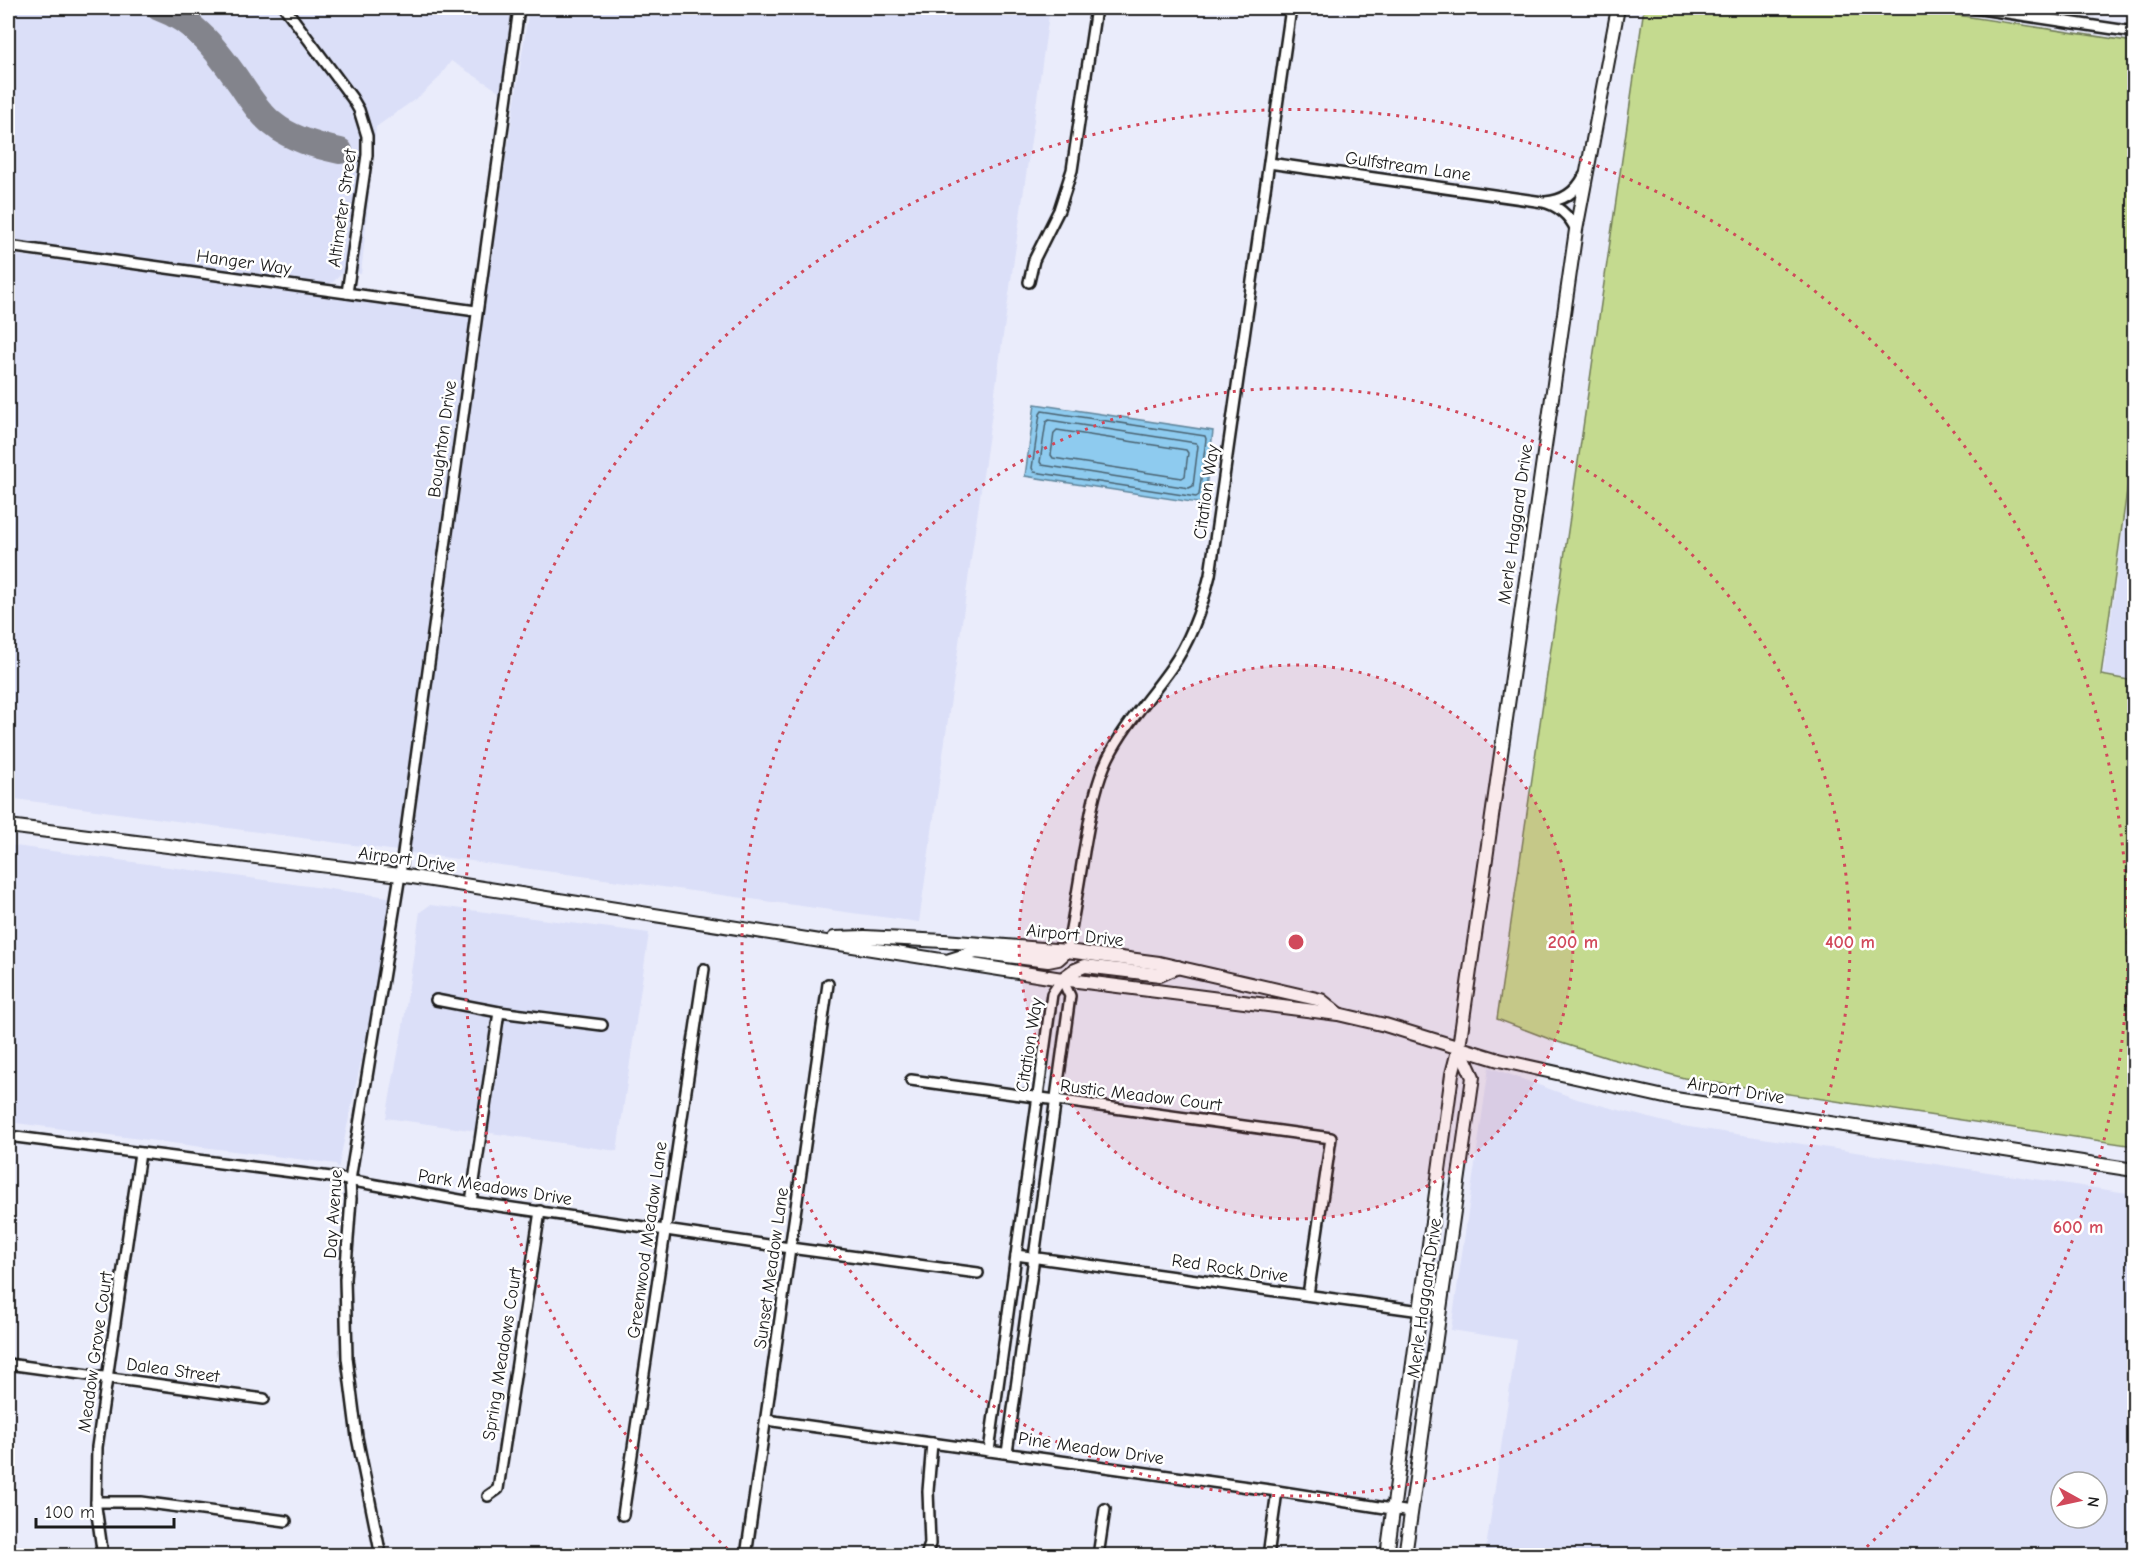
<svg xmlns="http://www.w3.org/2000/svg" width="2142" height="1563" font-family="'Comic Neue',sans-serif">
<style>
.built{fill:#dbdff8;fill-rule:evenodd}
.green{fill:#c4da8f;stroke:#707b56;stroke-width:1.5}
.water{fill:#8ecbef;stroke:#60859b;stroke-width:1.5}
.lines{fill:none;stroke-linecap:round;stroke-linejoin:round}
.shore{stroke:#4a6270;stroke-width:1.5}
.taxiway{stroke:#83848c;stroke-width:26}
.minor-casing{stroke:#1c1c1c;stroke-width:14}
.major-casing{stroke:#1c1c1c;stroke-width:16}
.minor{stroke:#fff;stroke-width:9}
.major{stroke:#fff;stroke-width:12}
.ring{fill:none;stroke:#d1495b;stroke-width:3;stroke-dasharray:3 6}
.labels{text-anchor:middle;stroke-width:5;stroke-linejoin:round;paint-order:stroke}
.street-label{font-size:18px;fill:#1c1c1c;stroke:#fff}
.centre{fill:#d1495b;stroke:#fff;stroke-width:3}
.ring-label{font-size:18px;text-anchor:middle;font-weight:bold;fill:#d1495b;stroke:#fff;stroke-width:5;stroke-linejoin:round;paint-order:stroke}
</style>
<rect width="100%" height="100%" fill="#eaecfb"/>
<filter id="ink" filterUnits="userSpaceOnUse"><feTurbulence type="fractalNoise" baseFrequency=".0167" numOctaves="2"/><feDisplacementMap in="SourceGraphic" scale="12" xChannelSelector="R" yChannelSelector="G"/><feConvolveMatrix kernelMatrix="1 2 1 2 8 2 1 2 1" color-interpolation-filters="sRGB"/></filter>
<g filter="url(#ink)">
<!-- built -->
<g class="built">
<path d="M8 8H513L502 93 451 61 438 79 421 95 376 127 361 274 344 271 332 283 324 285 8 239Z"/>
<path d="M529 8H1050L919 922 8 798V254L482 316Z"/>
<path d="M2134 453V679L2103 675Z"/>
<path d="M8 845 396 898 338 1169 336 1164 8 1122Z"/>
<path d="M430 905 649 933 617 1151 386 1118 403 1026 420 912Z"/>
<path d="M1489 1067 1577 1099 1676 1125 2134 1194V1555H1485L1517 1340 1451 1330ZM2061 1482H2097V1518H2061Z"/>
</g>
<!-- green -->
<path class="green" d="M1644 8H1911L2134 42V441L2101 675 2134 681V1146L1684 1078 1608 1058 1552 1040 1497 1019Z"/>
<!-- water -->
<path class="water" d="M1035 404 1213 431 1204 504 1025 476Z"/>
<g class="lines">
<!-- shore -->
<g class="shore">
<path d="M1042 411 1205 436 1206 439 1199 495 1196 497 1034 472 1032 468 1040 414Z"/>
<path d="M1049 420 1196 443 1198 446 1193 486 1189 488 1042 465 1040 462 1046 422Z"/>
<path d="M1057 430 1186 450 1188 453 1185 476 1182 478 1053 458 1051 455 1054 433Z"/>
</g>
<!-- taxiway -->
<path class="taxiway" d="M159 8C196 21 219 53 241 85 250 98 259 113 273 124 291 139 317 146 340 151"/>
<defs>
<g id="minor">
<path d="M285 8 352 98 359 110 367 136V155L347 293"/>
<path d="M1974 8 2134 32"/>
<path d="M1269 163 1543 202C1559 206 1569 215 1576 230"/>
<path d="M1545 202C1563 201 1576 192 1584 176"/>
<path d="M8 246 476 311"/>
<path d="M1029 282 1034 260 1059 210 1072 170 1096 8"/>
<path d="M1067 951C1073 918 1079 884 1084 851 1090 819 1094 787 1108 758 1125 724 1150 698 1171 668 1191 640 1202 608 1210 575L1291 8"/>
<path d="M436 1000 499 1012 602 1025"/>
<path d="M911 1080 1331 1138 1308 1295"/>
<path d="M8 1136 331 1177 471 1202 790 1248 978 1273"/>
<path d="M471 1202 499 1012"/>
<path d="M1016 1255 1421 1311"/>
<path d="M8 1364 264 1399"/>
<path d="M766 1420 1277 1491 1411 1512"/>
<path d="M989 1451 1052 994 1062 979"/>
<path d="M1007 1453 1070 996 1062 979"/>
<path d="M488 1496 498 1489 540 1211"/>
<path d="M96 1502H141L286 1521"/>
<path d="M623 1515 704 969"/>
<path d="M103 1556 96 1507 97 1447 140 1153"/>
<path d="M381 1556 357 1437 347 1358 345 1279 351 1199 350 1180 400 875 519 8"/>
<path d="M746 1556 828 984"/>
<path d="M926 1556 930 1544 928 1491 932 1443"/>
<path d="M1098 1556 1105 1509"/>
<path d="M1268 1556 1277 1491"/>
</g>
<g id="major">
<path d="M8 826 400 875 1062 979 1338 1014 1385 1025 1499 1060 1669 1098 2134 1170"/>
<path d="M834 938 865 937 944 941 1067 951 1159 963 1321 1000 1337 1013"/>
<path d="M950 960 976 952 1048 961 1058 959 1067 951"/>
<path d="M1062 979 1073 971 1085 966 1160 975 1178 967"/>
<path d="M1387 1556 1452 1074 1459 1047 1576 230 1618 8"/>
<path d="M1405 1556 1473 1077 1459 1047"/>
</g>
</defs>
<!-- minor casing -->
<use href="#minor" class="minor-casing"/>
<!-- major casing -->
<use href="#major" class="major-casing"/>
<!-- minor -->
<use href="#minor" class="minor"/>
<!-- major -->
<use href="#major" class="major"/>
</g>
</g>
<!-- distance rings -->
<circle cx="1296" cy="942" r="277" fill="#d1495b" fill-opacity=".12"/>
<g class="ring">
<circle cx="1296" cy="942" r="277"/>
<circle cx="1296" cy="942" r="554"/>
<path d="M734 1555A832 832 0 1 1 1858 1555"/>
</g>
<g class="labels">
<!-- street labels -->
<g class="street-label">
<text transform="translate(1408 166) rotate(8)" y="6">Gulfstream Lane</text>
<text transform="translate(342 208) rotate(-82)" y="6">Altimeter Street</text>
<text transform="translate(244 262) rotate(8)" y="6">Hanger Way</text>
<text transform="translate(442 439) rotate(-82)" y="6">Boughton Drive</text>
<text transform="translate(1206 492) rotate(-82)" y="6">Citation Way</text>
<text transform="translate(1515 524) rotate(-82)" y="6">Merle Haggard Drive</text>
<text transform="translate(407 859) rotate(8)" y="6">Airport Drive</text>
<text transform="translate(1075 935) rotate(6)" y="6">Airport Drive</text>
<text transform="translate(1029 1045) rotate(-81)" y="6">Citation Way</text>
<text transform="translate(1736 1090) rotate(9)" y="6">Airport Drive</text>
<text transform="translate(1141 1095) rotate(7)" y="6">Rustic Meadow Court</text>
<text transform="translate(495 1187) rotate(9)" y="6">Park Meadows Drive</text>
<text transform="translate(333 1214) rotate(-86)" y="6">Day Avenue</text>
<text transform="translate(647 1240) rotate(-82)" y="6">Greenwood Meadow Lane</text>
<text transform="translate(771 1268) rotate(-82)" y="6">Sunset Meadow Lane</text>
<text transform="translate(1230 1268) rotate(8)" y="6">Red Rock Drive</text>
<text transform="translate(1424 1298) rotate(-82)" y="6">Merle Haggard Drive</text>
<text transform="translate(95 1352) rotate(-82)" y="6">Meadow Grove Court</text>
<text transform="translate(502 1354) rotate(-81)" y="6">Spring Meadows Court</text>
<text transform="translate(173 1370) rotate(8)" y="6">Dalea Street</text>
<text transform="translate(1091 1448) rotate(8)" y="6">Pine Meadow Drive</text>
</g>
</g>
<circle cx="1296" cy="942" r="9" class="centre"/>
<g class="ring-label">
<text x="1573" y="948">200 m</text>
<text x="1850" y="948">400 m</text>
<text x="2078" y="1233">600 m</text>
</g>
<!-- margin -->
<rect width="2142" height="1563" fill="none" stroke="#fff" stroke-width="30"/>
<rect x="15" y="15" width="2112" height="1533" fill="none" stroke="#1c1c1c" stroke-width="2" filter="url(#ink)"/>
<!-- north arrow -->
<g transform="translate(2079 1500) rotate(98)"><circle r="28" fill="#ffffff" stroke="#a4a4a4" stroke-width="1.5"/>
<path d="M0-4.5L10 22L0 15L-10 22Z" fill="#d1495b"/>
<text y="-9" font-size="16" font-weight="bold" text-anchor="middle" fill="#1c1c1c">N</text>
</g>
<!-- scale -->
<path d="M36 1518v9h138v-9" fill="none" stroke="#1c1c1c" stroke-width="3"/>
<text x="45" y="1518" font-size="18" fill="#1c1c1c" stroke="#ffffff" stroke-width="4.5" paint-order="stroke">100 m</text>
</svg>
